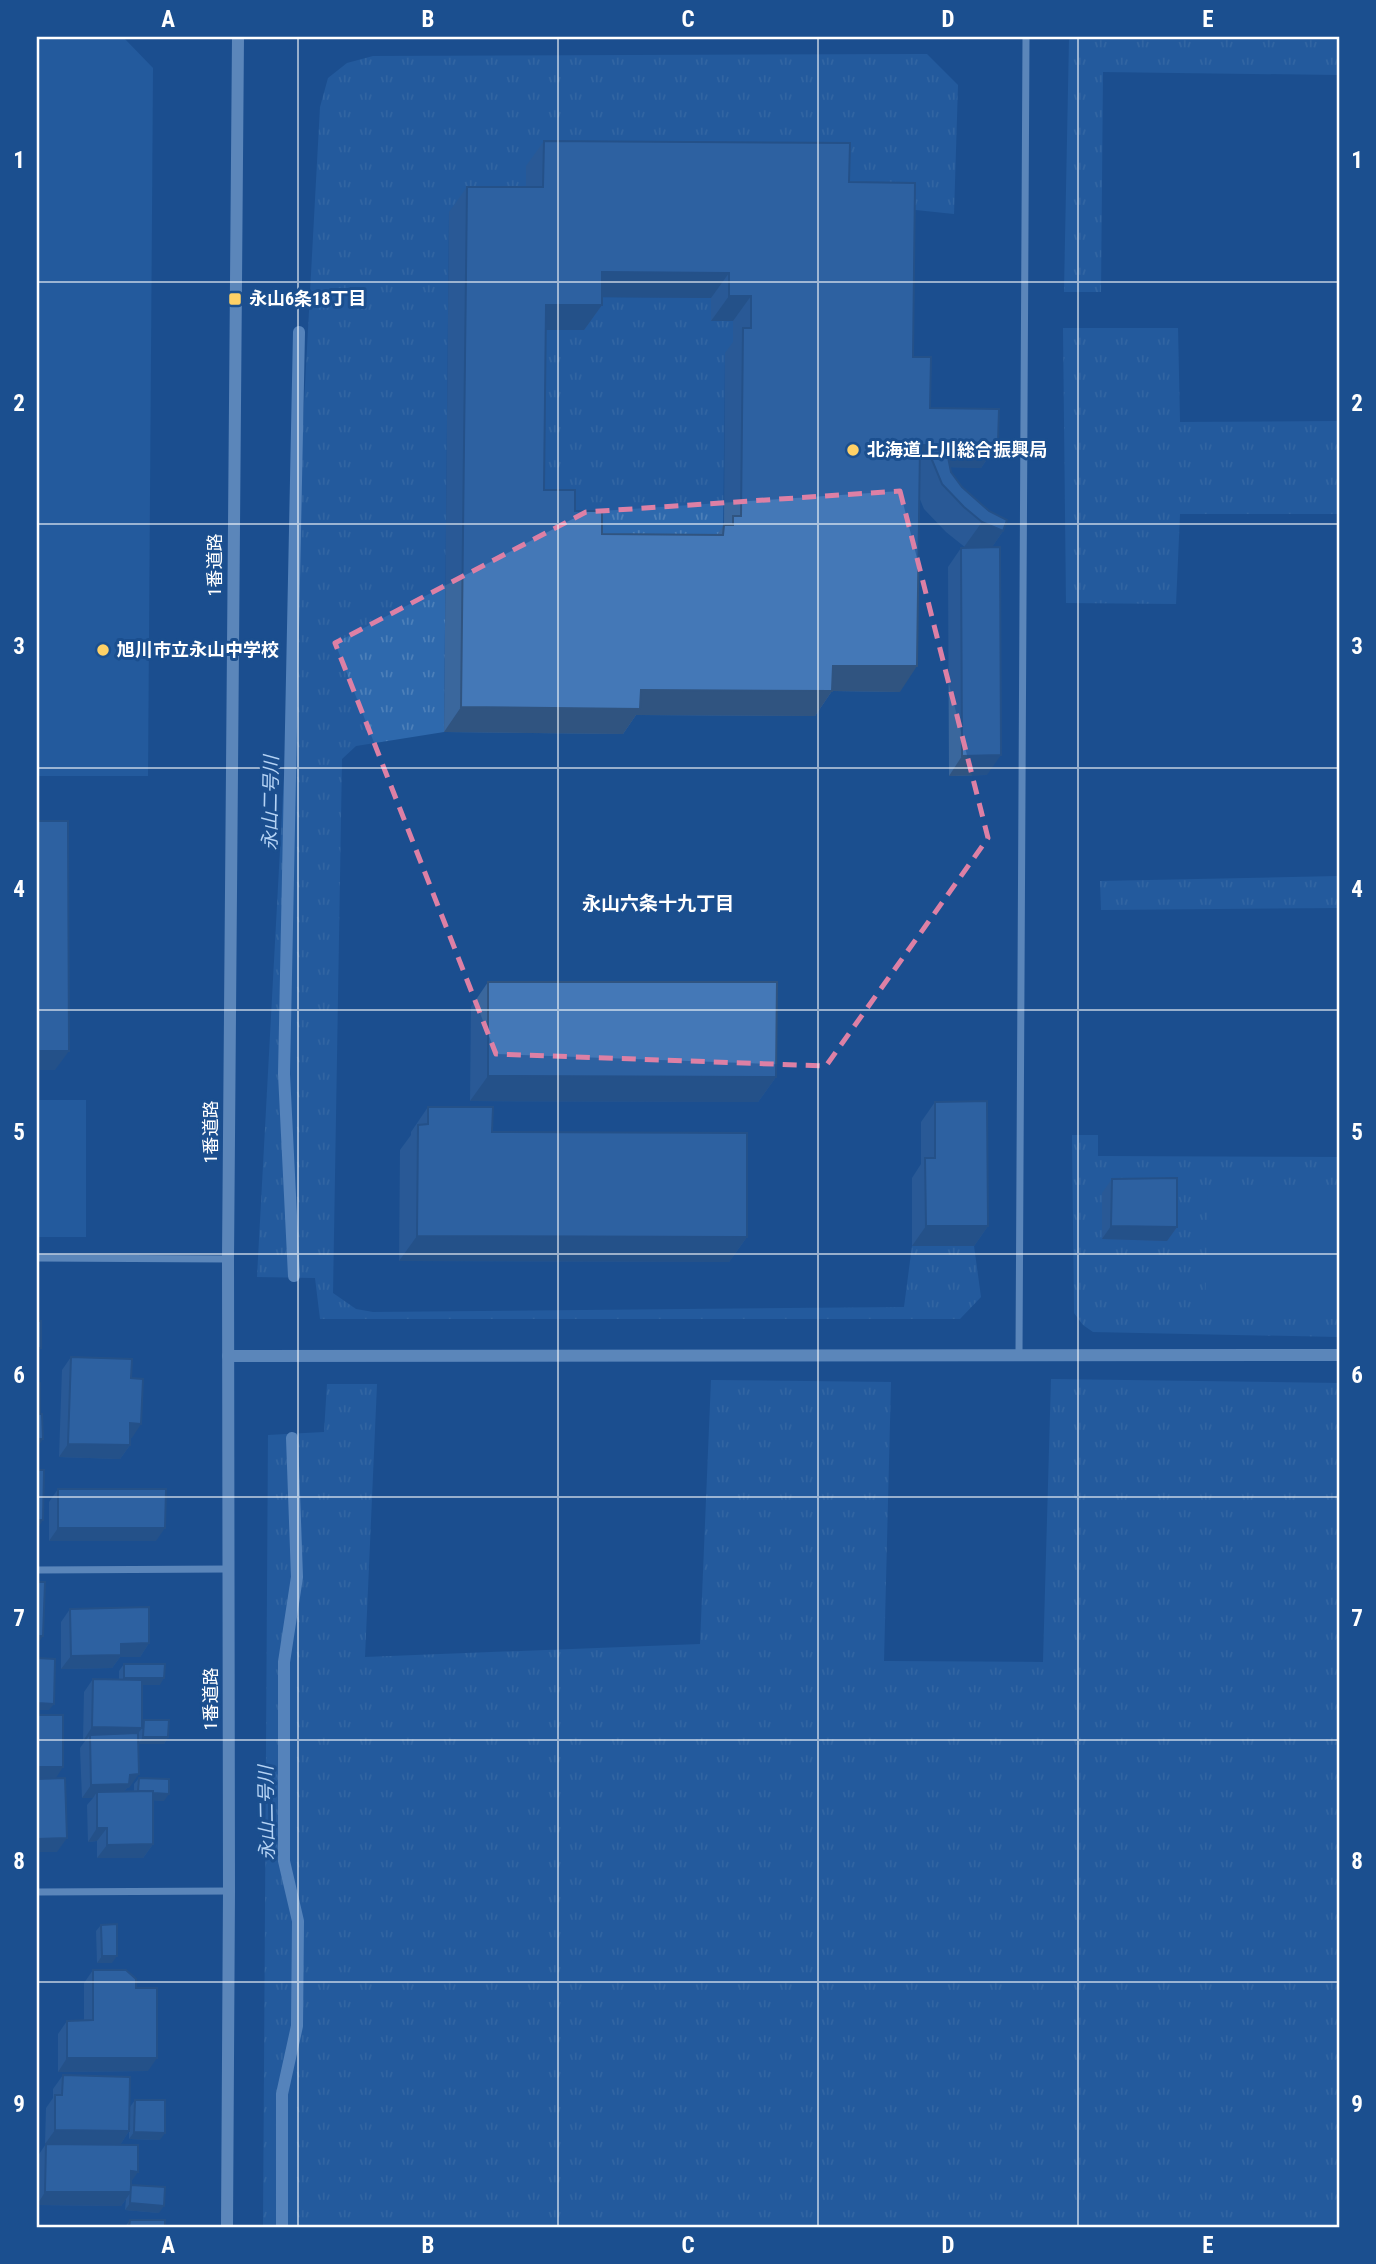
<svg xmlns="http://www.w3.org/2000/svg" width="1376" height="2264" font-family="'Roboto Condensed','Noto Sans JP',sans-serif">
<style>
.grass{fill:url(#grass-tufts)}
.pitch{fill:#2e69ad}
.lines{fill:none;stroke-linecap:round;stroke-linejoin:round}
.stream{stroke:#9cc4f0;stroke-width:12}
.minor{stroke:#a9c9ee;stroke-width:7}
.tertiary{stroke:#a9c9ee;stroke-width:12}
.wall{fill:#3a679d;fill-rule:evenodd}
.shaded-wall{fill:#305480}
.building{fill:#4478b7;stroke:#305480;stroke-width:2;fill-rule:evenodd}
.marked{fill:none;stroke:#dd80a5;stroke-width:5;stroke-dasharray:14 9;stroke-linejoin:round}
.grid{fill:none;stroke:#fff;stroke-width:2;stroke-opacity:0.55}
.poi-dot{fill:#ffd166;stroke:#1b4f8f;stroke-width:2.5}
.labels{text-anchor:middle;stroke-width:6;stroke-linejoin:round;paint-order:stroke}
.poi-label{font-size:18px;font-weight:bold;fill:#fff;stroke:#1b4f8f;text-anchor:start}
.street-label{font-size:18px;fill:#fff;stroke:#1b4f8f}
.water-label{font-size:19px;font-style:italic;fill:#b5d3f5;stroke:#1b4f8f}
.neighbourhood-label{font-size:19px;font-weight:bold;fill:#fff;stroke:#1b4f8f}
.neatline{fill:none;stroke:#fff;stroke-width:2.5}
.grid-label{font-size:23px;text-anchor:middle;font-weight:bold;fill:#fff}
</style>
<defs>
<pattern id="grass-tufts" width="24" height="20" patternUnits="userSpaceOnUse" patternTransform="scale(1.75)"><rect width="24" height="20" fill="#2e69ad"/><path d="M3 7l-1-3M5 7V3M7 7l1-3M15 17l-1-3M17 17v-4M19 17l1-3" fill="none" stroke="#4d80b9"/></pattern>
</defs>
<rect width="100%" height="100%" fill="#1b4f8f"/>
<!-- grass -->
<g class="grass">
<path d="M1071 37H1339V75L1103 72 1101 292H1064L1069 40Z"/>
<path d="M927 54 958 85 954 214 897 208 449 212 444 732 356 746 342 759 333 1293 356 1309 373 1312 904 1307 912 1246H974L981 1297 960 1319H320L315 1278 257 1277 320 107 328 78 347 63 373 56Z"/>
<path d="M585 297 711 298 712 321H733V353H725L723 541 585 559 527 515 529 330Z"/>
<path d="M1063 328H1178L1180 422 1339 421V514H1180L1176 604 1066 603Z"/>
<path d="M1339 876V908L1101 910 1100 881Z"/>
<path d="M1072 1135H1098V1156L1339 1157V1337L1093 1332 1083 1325 1074 1313Z"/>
<path d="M1051 1379 1339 1383V2227H263L268 1435 324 1432 327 1384H377L365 1657 700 1644 711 1380 891 1382 884 1661 1043 1662Z"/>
</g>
<!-- pitch -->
<g class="pitch">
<path d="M37 37H123L153 68 148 776H37Z"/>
<rect x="37" y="1100" width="49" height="137"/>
<path d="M1208 1185 1339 1187V1319H1205Z"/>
</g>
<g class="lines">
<!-- stream -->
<g class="stream">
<path d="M294 1276 284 1074 299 332"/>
<path d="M282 2227V2094L297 2026 298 1921 284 1861V1662L297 1577 292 1438"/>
</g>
<!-- minor -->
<g class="minor">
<path d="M37 1258 228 1259"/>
<path d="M1019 1354 1026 37"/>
<path d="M37 1570 228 1569"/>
<path d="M37 1892 229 1891"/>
</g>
<!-- tertiary -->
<g class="tertiary">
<path d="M228 1356 1339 1355"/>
<path d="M227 2227 229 1891 228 1259 238 37"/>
</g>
</g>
<!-- wall -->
<g class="wall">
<path d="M544 141 849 182 930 408 998 443 981 468 950 467 951 472 962 487 1003 531 992 547 987 775 949 776 948 567 961 548H966L946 532 924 509 919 497 900 692 832 691 815 716 636 715 623 734 444 732 449 212 467 187H526V166ZM602 297 711 298V321H733V342L725 353 724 525 717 535 602 534 575 511 544 490 546 330H584L602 305Z"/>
<path d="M488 982 776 1077 758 1102 470 1101 471 1007Z"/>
<path d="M935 1102 988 1226 974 1246H912V1178L921 1164V1122Z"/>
<path d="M428 1107 492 1132 747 1237 729 1262 399 1261 400 1150 411 1135V1132Z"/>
<path d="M1112 1179 1177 1227 1167 1241 1102 1239V1193Z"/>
<path d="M71 1357 131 1378 132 1438 130 1437V1445L120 1459 59 1457 62 1370Z"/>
<path d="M58 1489 156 1541H49V1502Z"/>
<path d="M70 1609 149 1643 140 1657H120L112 1668 61 1669V1622Z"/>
<path d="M124 1664 160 1685H142V1723L144 1720 168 1737 164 1744H138L139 1733 129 1788H127L124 1791H134V1784L139 1778 164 1801 153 1800V1844L143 1858H97V1841L88 1842 87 1805 93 1798H82L80 1748 85 1741H83L84 1692 93 1679 119 1680V1671Z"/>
<path d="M101 1925 112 1963H97L96 1931Z"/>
<path d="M93 1970 136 1988 148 2071 58 2072V2034L67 2021H84V1983Z"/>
<path d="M63 2075 130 2107 135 2100 160 2140 129 2139V2131L120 2145 131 2183V2186L159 2213 125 2210 126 2199 121 2206 37 2205V2157L46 2144 108 2145 45 2144 46 2108 53 2098V2089Z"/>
<path d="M130 2220 165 2227H125Z"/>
</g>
<!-- shaded-wall -->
<g class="shaded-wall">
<path d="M602 272 729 273 711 298 585 297Z"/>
<path d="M729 296H751L733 321H711Z"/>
<path d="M546 305H602L584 330H529Z"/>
<path d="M945 442 998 443 981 468 935 467Z"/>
<path d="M920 445H930L912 470Z"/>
<path d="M982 522 1003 531 986 556 964 547Z"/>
<path d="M833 666H917L900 692 832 691 815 716 636 715 623 734 444 732 461 707 641 690Z"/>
<path d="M1001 755 987 775 949 776 962 756Z"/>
<path d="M37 1051H69L55 1070H37Z"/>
<path d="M488 1076 776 1077 758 1102 470 1101Z"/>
<path d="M926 1226H988L974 1246H912Z"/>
<path d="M1111 1226 1177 1227 1167 1241 1102 1239Z"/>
<path d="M417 1236 747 1237 729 1262 399 1261Z"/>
<path d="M130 1423 141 1424 132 1438 121 1437Z"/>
<path d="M37 1439H43L37 1448Z"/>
<path d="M68 1444 130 1445 120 1459 59 1457Z"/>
<path d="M37 1520H43L37 1530Z"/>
<path d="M58 1528H165L156 1541H49Z"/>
<path d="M37 1636H43L37 1645Z"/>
<path d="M149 1643 140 1657H120L112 1668 61 1669 71 1656 121 1644Z"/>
<path d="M124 1678H164L160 1685H119Z"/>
<path d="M37 1703 54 1704 49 1710H37Z"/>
<path d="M92 1727 142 1728 132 1742 90 1735 85 1741H83Z"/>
<path d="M143 1737H168L164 1744H138Z"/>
<path d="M37 1767H63L54 1781H37Z"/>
<path d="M139 1774 129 1788H127L120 1797 97 1792 93 1798H82L91 1785 130 1775Z"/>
<path d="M138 1792 169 1794 164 1801 133 1799Z"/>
<path d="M97 1828H107L97 1841 88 1842Z"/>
<path d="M67 1838 57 1852H37V1839Z"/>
<path d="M153 1844 143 1858H97L107 1845Z"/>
<path d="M102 1956H117L112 1963H97Z"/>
<path d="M67 2058H157L148 2071 58 2072Z"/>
<path d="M55 2130 129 2131 120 2145 45 2144Z"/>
<path d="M134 2132 165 2133 160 2140 129 2139Z"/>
<path d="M131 2171 138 2172 129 2185Z"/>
<path d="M45 2192H131L121 2206 37 2205Z"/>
<path d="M130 2203 164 2206 159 2213 125 2210Z"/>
</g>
<!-- building -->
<g class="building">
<path d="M544 141 850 143 849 182 915 183 913 357H931L930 408 999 409 998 443 945 442 951 472 962 487 989 511 1007 520 1003 531 982 522 964 507 942 484 932 460 930 445H920L917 666H833L832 691 641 690 640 709 461 707 467 187H543ZM602 272 729 273V296H751V328H743L741 516H733V525H724L723 535 602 534V511H575V490H544L546 305H602Z"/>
<path d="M1000 547 1001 755 962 756 961 548Z"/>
<path d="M37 821H68L69 1051H37Z"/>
<path d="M488 982H777L776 1077 488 1076Z"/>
<path d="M987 1101 988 1226H926L925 1158H935V1102Z"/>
<path d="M428 1107H493L492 1132 747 1133V1237L417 1236 418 1125 428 1124Z"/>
<path d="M1177 1178V1227L1111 1226 1112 1179Z"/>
<rect x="37" y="1321" width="4" height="27"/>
<path d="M71 1357 132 1359 131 1378 143 1379 141 1424 130 1423V1445L68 1444Z"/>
<path d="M37 1382 40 1383V1412H37Z"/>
<path d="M37 1414H42L43 1439H37Z"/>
<path d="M37 1470H44L43 1520H37Z"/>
<path d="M58 1489H166L165 1528H58Z"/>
<path d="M37 1582H45L43 1636H37Z"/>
<path d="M149 1607V1643L121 1644V1655L71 1656 70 1609Z"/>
<path d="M37 1658 55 1659 54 1704 37 1703Z"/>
<path d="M124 1664H165L164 1678H124Z"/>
<path d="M93 1679 142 1680V1728L92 1727Z"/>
<rect x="37" y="1715" width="26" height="52"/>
<path d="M144 1720H169L168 1737H143Z"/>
<path d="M138 1733 139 1774 130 1775 129 1784 91 1785 90 1735Z"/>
<path d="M65 1778 67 1838 37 1839V1779Z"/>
<path d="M139 1778 169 1779V1794L153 1793V1791H138Z"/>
<path d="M153 1791V1844L107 1845V1828H97V1792Z"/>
<path d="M117 1924V1956H102L101 1925Z"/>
<path d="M93 1970H126L136 1979V1988H157V2058H67V2021L93 2020Z"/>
<path d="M63 2075 130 2077 129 2131 55 2130V2095H62Z"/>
<path d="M135 2100H165V2133L134 2132Z"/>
<path d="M46 2144 138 2145V2172L131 2171V2192H45Z"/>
<path d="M131 2185 165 2187 164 2206 130 2203Z"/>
<path d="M130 2220H165V2227H129Z"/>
</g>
<!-- marked area -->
<path d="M0 0H1376V2264H0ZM900 491 988 838 826 1066 496 1054 335 643 586 512Z" fill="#1b4f8f" fill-opacity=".55" fill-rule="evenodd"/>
<path class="marked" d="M900 491 988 838 826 1066 496 1054 335 643 586 512Z"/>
<!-- grid -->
<path class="grid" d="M298 37V2227M558 37V2227M818 37V2227M1078 37V2227M37 282H1339M37 524H1339M37 768H1339M37 1010H1339M37 1254H1339M37 1497H1339M37 1740H1339M37 1982H1339"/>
<!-- markers -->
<g class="poi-dot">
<rect x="228" y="292" width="14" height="14" rx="3.5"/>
<circle cx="853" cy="450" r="7"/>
<circle cx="103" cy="650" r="7"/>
</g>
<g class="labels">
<!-- poi labels -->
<g class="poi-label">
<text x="249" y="305">永山6条18丁目</text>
<text x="867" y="456">北海道上川総合振興局</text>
<text x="117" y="656">旭川市立永山中学校</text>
</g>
<!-- street labels -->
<g class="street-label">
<text transform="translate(215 565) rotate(-90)" y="6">1番道路</text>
<text transform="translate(211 1132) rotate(-90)" y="6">1番道路</text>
<text transform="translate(211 1699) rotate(-90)" y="6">1番道路</text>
</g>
<!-- water labels -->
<g class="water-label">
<text transform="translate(270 803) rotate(-89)" y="7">永山二号川</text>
<text transform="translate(266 1813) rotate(-91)" y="7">永山二号川</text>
</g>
<!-- neighbourhood labels -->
<g class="neighbourhood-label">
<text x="658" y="910">永山六条十九丁目</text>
</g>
</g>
<!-- border -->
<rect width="1376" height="2264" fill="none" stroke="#1b4f8f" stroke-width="77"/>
<rect x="38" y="38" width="1300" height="2188" class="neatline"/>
<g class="grid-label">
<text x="168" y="27">A</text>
<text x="428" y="27">B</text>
<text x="688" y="27">C</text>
<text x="948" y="27">D</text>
<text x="1208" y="27">E</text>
<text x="19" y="168">1</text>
<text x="1357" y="168">1</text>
<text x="19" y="411">2</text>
<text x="1357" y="411">2</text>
<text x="19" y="654">3</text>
<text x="1357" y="654">3</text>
<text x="19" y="897">4</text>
<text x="1357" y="897">4</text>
<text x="19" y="1140">5</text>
<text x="1357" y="1140">5</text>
<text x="19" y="1383">6</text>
<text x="1357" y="1383">6</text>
<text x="19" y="1626">7</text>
<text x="1357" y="1626">7</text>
<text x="19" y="1869">8</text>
<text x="1357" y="1869">8</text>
<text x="19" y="2112">9</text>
<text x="1357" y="2112">9</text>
<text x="168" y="2253">A</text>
<text x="428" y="2253">B</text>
<text x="688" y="2253">C</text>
<text x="948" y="2253">D</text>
<text x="1208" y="2253">E</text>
</g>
</svg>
